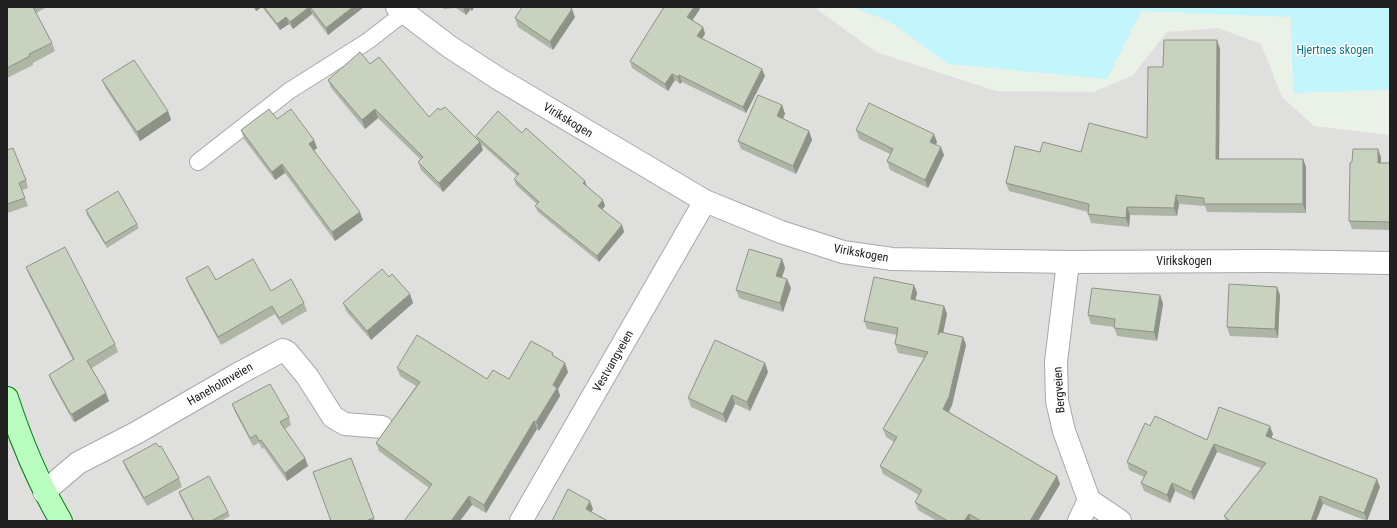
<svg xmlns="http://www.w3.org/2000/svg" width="1397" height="528" font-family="'Roboto Condensed',sans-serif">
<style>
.residential{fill:#dfdfdd}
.park{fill:#c3f6fc}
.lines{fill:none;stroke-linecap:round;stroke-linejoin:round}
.lane-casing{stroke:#a8a8a8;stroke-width:18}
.street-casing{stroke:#a8a8a8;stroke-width:24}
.secondary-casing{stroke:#007f12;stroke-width:24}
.lane{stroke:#fff;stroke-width:16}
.street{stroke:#fff;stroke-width:22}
.secondary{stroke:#b9fdbf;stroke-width:22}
.wall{fill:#adb5a4}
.shaded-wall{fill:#8d9386}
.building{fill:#c9d2bf;stroke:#8d9386}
.labels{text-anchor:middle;stroke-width:3;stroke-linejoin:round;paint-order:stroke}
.park-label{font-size:12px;fill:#067887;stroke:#fff}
.street-label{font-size:12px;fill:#212121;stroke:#fff}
</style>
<rect width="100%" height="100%" fill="#eaf1e7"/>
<!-- residential -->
<path class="residential" d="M7 7H814L876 52 996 91 1094 92 1133 75 1167 32 1218 28 1261 44 1282 97 1314 126 1390 135V521H7Z"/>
<!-- park -->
<path class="park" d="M852 7H1390V90L1293 93 1291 17 1141 11 1107 79 948 64 889 21Z"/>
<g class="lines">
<defs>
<path id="lane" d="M198 162 289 91 368 41 404 13"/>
<g id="street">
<path d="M397 7 450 47 499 79 705 201 781 232 843 252 892 259 1068 262 1270 261 1390 263"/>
<path d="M1068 262 1056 362 1057 401 1064 431 1089 500 1120 521"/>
<path d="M44 492 78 463 136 433 238 374 283 350 287 352 307 376 333 417 345 424 382 427"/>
<path d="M521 521 705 201"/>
<path d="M1079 521 1089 500"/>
</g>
<path id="secondary" d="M7 398C21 441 38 482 61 521"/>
</defs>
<!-- lane casing -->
<use href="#lane" class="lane-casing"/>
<!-- street casing -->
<use href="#street" class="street-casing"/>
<!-- secondary casing -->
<use href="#secondary" class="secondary-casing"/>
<!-- lane -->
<use href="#lane" class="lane"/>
<!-- street -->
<use href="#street" class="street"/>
<!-- secondary -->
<use href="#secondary" class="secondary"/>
</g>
<!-- wall -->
<g class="wall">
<path d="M7 7H47L36 13 52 43 55 51 33 63V65L7 78Z"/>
<path d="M253 7H364L328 35 312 14 293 29 289 24 280 30 262 7 256 11Z"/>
<path d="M442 7H474L472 11 470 10 466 15 456 8 444 9Z"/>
<path d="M700 9 692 20 703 27 705 34 702 39 765 76 746 113 682 82 680 84 675 80 668 91 632 68 630 61Z"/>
<path d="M575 17 553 50 518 27 515 18Z"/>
<path d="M1217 40 1220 49 1219 159H1303L1306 167V213L1207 212 1205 206 1179 204 1177 216 1130 215 1129 227 1091 223 1088 214V212L1009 191 1006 183 1040 152H1081L1147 138 1163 67Z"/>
<path d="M370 64 429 117 478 140 476 136 522 133 587 186 605 206 602 210 622 225 624 232 599 262 538 212 535 206 537 204 516 185 514 179 517 176 481 144 483 150 443 192 421 170 418 162 420 159 378 118 365 129 331 88 328 80Z"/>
<path d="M102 80 168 111 171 120 140 141 106 89Z"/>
<path d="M782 105 785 114 782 119 809 131 812 140 796 174 741 149 738 141Z"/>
<path d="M277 119 314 140 317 148 314 150 363 220 335 241 285 173 275 180 244 139 241 130Z"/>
<path d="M856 130 937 142 936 144 944 155 928 188 890 170 887 161 890 154 859 139Z"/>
<path d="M7 150 26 180 28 188 22 190 28 206 7 213Z"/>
<path d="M1381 157V163H1390V230L1352 229 1349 221Z"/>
<path d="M86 210 137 224 139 228 107 248 87 215Z"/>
<path d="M782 259 785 268 782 278 791 288 783 312 739 298 736 290Z"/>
<path d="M26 267 115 344 118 352 92 368 109 401 75 422 73 421 52 383 49 375 73 360 29 275Z"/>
<path d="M186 278 216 280 271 291 304 303 307 311 282 325 275 314 221 345 189 286Z"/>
<path d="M914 285 917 293 915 300 944 306 947 314 943 333 963 337 966 345 952 405 949 412 1057 476 1060 484 1038 521H937L918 510 915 502 919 495 883 474 880 466 894 442 886 437 883 429 924 358 898 353 895 344 897 335 867 329 864 321Z"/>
<path d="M410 294 413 303 371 340 346 311 343 303Z"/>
<path d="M1160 295 1163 304 1157 341 1117 336 1114 327 1091 324 1088 315Z"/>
<path d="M1280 295 1278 338 1230 336 1227 327Z"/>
<path d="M554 356 568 372 558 389 560 396 539 431 537 429 486 513 472 505 429 488 379 451 376 443 416 386 400 376 397 368 487 379H509Z"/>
<path d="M765 363 768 372 750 411 735 404 726 423 691 407 688 398Z"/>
<path d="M232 404 289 417 291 425 285 429 305 458 308 466 287 481 264 448 262 449 259 443 253 446 235 412Z"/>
<path d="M1273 434 1271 438 1380 487 1367 521 1323 504 1316 521H1226L1224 516 1261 468 1217 452 1194 500 1175 491 1170 503 1144 491 1141 483 1144 477 1129 470 1127 462 1207 440Z"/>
<path d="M159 447 179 478 182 487 147 506 126 469 123 461Z"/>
<path d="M351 458 375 521H331Z"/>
<path d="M179 492 228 512 230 516 221 521H193L180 496Z"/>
</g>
<!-- shaded-wall -->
<g class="shaded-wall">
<path d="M255 7H262L256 11Z"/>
<path d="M310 7 312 14 293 29 290 22Z"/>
<path d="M353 7H364L328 35 326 28Z"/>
<path d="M463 7H469L470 10 466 15Z"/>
<path d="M470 7H474L472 11Z"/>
<path d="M694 7H699L700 9 690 24 687 17Z"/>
<path d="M572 9 575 17 553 50 550 42Z"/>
<path d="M286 17 289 24 280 30 277 24Z"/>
<path d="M703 27 705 34 699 43 697 36Z"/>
<path d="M1217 40 1220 49 1219 167 1216 159Z"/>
<path d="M762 69 765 76 746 113 743 107Z"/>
<path d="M672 74 675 80 668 91 665 84Z"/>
<path d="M679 75 682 82 680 84 678 77Z"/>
<path d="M782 105 785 114 780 125 777 116Z"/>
<path d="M375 109 378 118 365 129 362 120Z"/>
<path d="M168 111 171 120 140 141 137 132Z"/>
<path d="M809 131 812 140 796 174 793 166Z"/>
<path d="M934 134 937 142 933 150 930 142Z"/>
<path d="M314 140 317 148 312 152 309 144Z"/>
<path d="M480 142 483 150 443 192 439 183Z"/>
<path d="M941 147 944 155 928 188 925 180Z"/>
<path d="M1378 149 1381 157V171L1378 163Z"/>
<path d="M1303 159 1306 167V213L1303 204Z"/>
<path d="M282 164 285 173 275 180 272 172Z"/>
<path d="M585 181 587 187 583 183Z"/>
<path d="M1176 195 1179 204 1177 216 1174 208Z"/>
<path d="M603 200 605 206 600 212 598 206Z"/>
<path d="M1127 207 1130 215 1129 227 1126 218Z"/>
<path d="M360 212 363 220 335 241 332 232Z"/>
<path d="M622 225 624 232 599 262 597 256Z"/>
<path d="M782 259 785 268 779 285 776 276Z"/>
<path d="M787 279 791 288 783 312 780 303Z"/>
<path d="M914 285 917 293 914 307 911 299Z"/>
<path d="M1277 287 1280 295 1278 338 1275 329Z"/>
<path d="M410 294 413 303 371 340 367 331Z"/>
<path d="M1160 295 1163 304 1157 341 1154 332Z"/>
<path d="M944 306 947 314 941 343 938 335Z"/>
<path d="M963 337 966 345 952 405 946 417 943 409Z"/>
<path d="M565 363 568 372 558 389 560 396 539 431 536 422 553 385Z"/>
<path d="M765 363 768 372 750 411 747 402Z"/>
<path d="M106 393 109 401 75 422 72 414Z"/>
<path d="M732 395 735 404 726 423 723 414Z"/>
<path d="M534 421 537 429 486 513 484 505Z"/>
<path d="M1270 426 1273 434 1269 444 1266 436Z"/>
<path d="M1214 444 1217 452 1194 500 1191 492Z"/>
<path d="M305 458 308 466 287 481 285 473Z"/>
<path d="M1057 476 1060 484 1038 521H1030Z"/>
<path d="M1377 479 1380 487 1367 521 1364 513Z"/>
<path d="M1172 483 1175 491 1170 503 1167 495Z"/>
<path d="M469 496 472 505 460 521H451Z"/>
<path d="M1320 496 1323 504 1316 521H1311Z"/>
<path d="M590 501 593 509 589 517 586 509Z"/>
<path d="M969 514 971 521H964Z"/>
</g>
<!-- building -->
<g class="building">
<path d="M7 7H33L52 43 29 54 30 56 7 68Z"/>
<path d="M264 7H309L290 22 286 17 277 24Z"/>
<path d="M310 7H353L326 28Z"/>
<path d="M522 7H569L572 9 550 42 515 18Z"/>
<path d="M664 7H694L687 17 703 27 697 36 762 69 743 107 679 75 678 77 672 74 665 84 630 61Z"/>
<path d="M1164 40H1217L1216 159H1303V204H1204V198L1176 195 1174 208 1127 207 1126 218 1088 214 1089 204 1006 183 1015 146 1040 152 1043 142 1081 152 1089 123 1147 138 1148 67H1163Z"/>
<path d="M360 52 370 64 379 57 429 117 438 108 440 110 445 107 480 142 439 183 418 162 423 157 375 109 362 120 328 80Z"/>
<path d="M134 60 168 111 137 132 102 80Z"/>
<path d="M758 95 782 105 777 116 809 131 793 166 738 141Z"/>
<path d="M869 103 934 134 930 142 941 147 925 180 887 161 893 149 856 130Z"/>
<path d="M269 109 277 119 291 109 314 140 309 144 360 212 332 232 282 164 272 172 241 130Z"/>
<path d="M498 111 522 133 526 128 585 181 583 183 603 200 598 206 622 225 597 256 535 206 539 202 514 179 519 174 476 136Z"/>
<path d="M13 148 26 180 19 183 25 198 7 204V150Z"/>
<path d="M1353 149H1378V163H1390V222L1349 221 1350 163 1352 162Z"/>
<path d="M118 191 137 224 105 243 86 210Z"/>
<path d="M65 247 115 344 87 361 106 393 72 414 70 413 49 375 74 359 26 267Z"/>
<path d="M749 249 782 259 776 276 787 279 780 303 736 290Z"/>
<path d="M253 259 271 291 291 279 304 303 279 318 272 306 218 337 186 278 208 266 216 280Z"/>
<path d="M382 269 389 277 392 274 410 294 367 331 343 303Z"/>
<path d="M874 277 914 285 911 299 944 306 938 335 940 332 963 337 949 397 943 409 1057 476 1030 521H981L969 514 964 521H948L915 502 922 490 880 466 897 437 883 429 928 352 895 344 898 328 864 321Z"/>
<path d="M1229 284 1277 287 1275 329 1227 327Z"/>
<path d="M1092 288 1160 295 1154 332 1114 328 1115 319 1088 315Z"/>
<path d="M417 335 487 379 493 370 509 379 531 341 553 353 552 355 565 363 553 385 557 388 536 422 534 421 484 505 469 496 451 521H404L432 484 376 443 420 382 397 368Z"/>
<path d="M715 340 765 363 747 402 732 395 723 414 688 398Z"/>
<path d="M270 384 289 417 280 422 305 458 285 473 261 440 259 441 256 435 250 438 232 404Z"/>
<path d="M1219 407 1270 426 1266 436 1377 479 1364 513 1320 496 1311 521H1230L1224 516 1266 463 1214 444 1191 492 1172 483 1167 495 1141 483 1147 472 1127 462 1145 423 1150 426 1155 416 1207 440Z"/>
<path d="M156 443 159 447 161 446 179 478 144 498 123 461Z"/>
<path d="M351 458 374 518 365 521H331L313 472Z"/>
<path d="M209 476 228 512 211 521H194L179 492Z"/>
<path d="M568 489 590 501 586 509 608 521H552Z"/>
</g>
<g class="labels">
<!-- park labels -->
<g class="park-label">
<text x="1335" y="54">Hjertnes skogen</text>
</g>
<!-- street labels -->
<g class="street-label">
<text transform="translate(568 120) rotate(31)" y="4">Virikskogen</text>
<text transform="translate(861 253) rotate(10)" y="4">Virikskogen</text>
<text x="1184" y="265">Virikskogen</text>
<text transform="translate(613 361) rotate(-60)" y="4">Vestvangveien</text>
<text transform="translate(220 384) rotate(-30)" y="4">Haneholmveien</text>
<text transform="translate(1059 390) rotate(-94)" y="4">Bergveien</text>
</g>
</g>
<!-- border -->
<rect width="1397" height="528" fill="none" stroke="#212121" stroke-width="16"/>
</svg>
